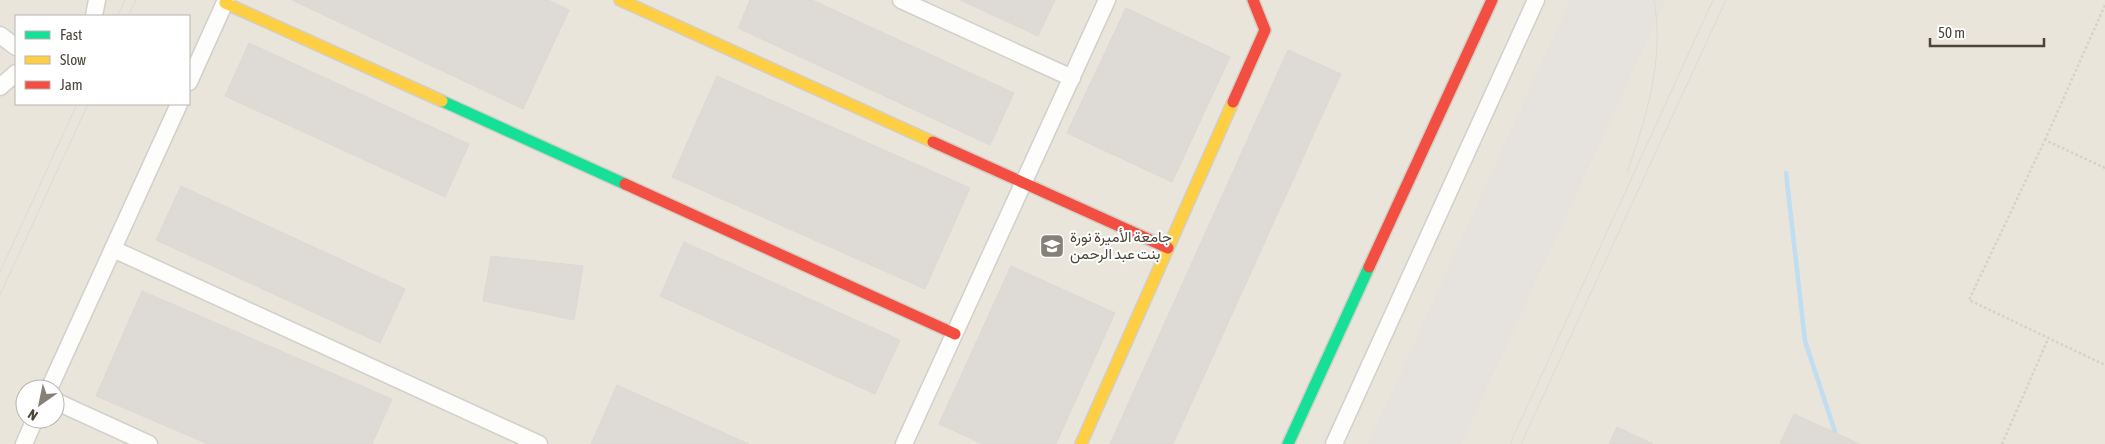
<svg xmlns="http://www.w3.org/2000/svg" width="2105" height="444" font-family="'Asap Condensed',Vazirmatn,sans-serif">
<style>
.education{fill:#eae5da;fill-rule:evenodd}
.parking{fill:#e6e3df}
.lines{fill:none;stroke-linecap:round;stroke-linejoin:round}
.stream{stroke:#c0ddf1;stroke-width:4.5}
.building{fill:#dedbd6;stroke:#dcd9d4}
.street-casing{stroke:#d2d0cb;stroke-width:19}
.fast-casing{stroke:#d3cfc5;stroke-width:14}
.slow-casing{stroke:#d3cfc5;stroke-width:14}
.jam-casing{stroke:#d3cfc5;stroke-width:14}
.path{stroke:#d3d2cc;stroke-width:2.5;stroke-dasharray:2.5 2.5;stroke-linecap:butt}
.street{stroke:#fdfdfc;stroke-width:16}
.fast{stroke:#16e098;stroke-width:11}
.slow{stroke:#ffcf43;stroke-width:11}
.jam{stroke:#f24e42;stroke-width:11}
.tram{stroke:#dbdbda;stroke-width:1}
.labels{text-anchor:middle;stroke-width:4;stroke-linejoin:round;paint-order:stroke}
.poi-label{font-size:15px;fill:#4b4439;stroke:#fff;text-anchor:start}
</style>
<rect width="100%" height="100%" fill="#f4f2ee"/>
<!-- education -->
<path class="education" d="M0 0H2105V444H0ZM16 16H189V104H16ZM25 389H55V419H25Z"/>
<!-- parking -->
<path class="parking" d="M1570 0H1666L1461 444H1368Z"/>
<g class="lines">
<!-- stream -->
<path class="stream" d="M1786 173 1805 341 1839 444"/>
</g>
<!-- building -->
<g class="building">
<path d="M292 0H548L569 10 523 109Z"/>
<path d="M750 0H812L1014 93 990 145 738 28Z"/>
<path d="M960 0H1055L1038 36Z"/>
<path d="M1126 8 1230 57 1172 182 1067 133Z"/>
<path d="M249 43 469 144 445 197 225 96Z"/>
<path d="M1288 50 1341 74 1198 389 1173 444H1110Z"/>
<path d="M717 76 970 188 925 289 672 177Z"/>
<path d="M181 186 405 289 380 343 156 240Z"/>
<path d="M684 242 900 340 875 394 660 296Z"/>
<path d="M491 256 583 266 574 320 483 301Z"/>
<path d="M1011 266 1115 313 1056 444H983L939 424Z"/>
<path d="M142 291 392 399 372 444H208L96 396Z"/>
<path d="M617 385 749 444H591Z"/>
<path d="M1794 414 1860 444H1780Z"/>
<path d="M1617 427 1653 444H1609Z"/>
</g>
<g class="lines">
<defs>
<g id="street">
<path d="M901 0 1072 78"/>
<path d="M94 16 97 0"/>
<path d="M0 35 16 47"/>
<path d="M189 82 226 0"/>
<path d="M0 87 16 73"/>
<path d="M113 249 539 444"/>
<path d="M49 389 179 104"/>
<path d="M55 401 149 444"/>
<path d="M24 444 35 419"/>
<path d="M904 444 1107 0"/>
<path d="M1334 444 1536 0"/>
</g>
<g id="fast">
<path d="M442 101 625 184"/>
<path d="M1288 444 1369 267"/>
</g>
<g id="slow">
<path d="M620 0 933 142"/>
<path d="M225 3 442 101"/>
<path d="M1081 444 1233 102"/>
</g>
<g id="jam">
<path d="M1233 102 1265 30 1253 0"/>
<path d="M933 142 1168 248"/>
<path d="M625 184 955 334"/>
<path d="M1369 267 1492 0"/>
</g>
</defs>
<!-- street casing -->
<use href="#street" class="street-casing"/>
<!-- fast casing -->
<use href="#fast" class="fast-casing"/>
<!-- slow casing -->
<use href="#slow" class="slow-casing"/>
<!-- jam casing -->
<use href="#jam" class="jam-casing"/>
<!-- path -->
<g class="path">
<path d="M2045 140 2105 5"/>
<path d="M2105 168 2045 140 1969 300 2105 365"/>
<path d="M2002 444 2048 339"/>
</g>
<!-- street -->
<use href="#street" class="street"/>
<!-- fast -->
<use href="#fast" class="fast"/>
<!-- slow -->
<use href="#slow" class="slow"/>
<!-- jam -->
<use href="#jam" class="jam"/>
<!-- tram -->
<g class="tram">
<path d="M117 16 125 0"/>
<path d="M128 16 136 0"/>
<path d="M1627 173C1646 118 1665 59 1654 0"/>
<path d="M0 272 77 104"/>
<path d="M0 295 88 104"/>
<path d="M1510 444 1713 0"/>
<path d="M1521 444 1726 0"/>
</g>
</g>
<!-- icons -->
<defs>
<symbol id="university-square" viewBox="-11 -11 22 22"><rect x="-9" y="-9" width="18" height="18" rx="4" fill="#868178" stroke="#fff"/><path d="M0-5L7-2L0 1L-7-2ZM-4 1L0 2.5L4 1V4Q0 6-4 4Z" fill="#fff"/></symbol>
</defs>
<g fill-rule="evenodd">
<use href="#university-square" x="1038" y="232" width="28" height="28"/>
</g>
<g class="labels">
<!-- poi labels -->
<g class="poi-label">
<text x="1070" y="242">جامعة الأميرة نورة<tspan x="1070" dy="17">بنت عبد الرحمن</tspan></text>
</g>
</g>
<!-- legend -->
<rect x="15" y="15" width="175" height="90" fill="#ffffff" stroke="#b7b4b0"/>
<rect x="25" y="31" width="25" height="8" fill="#16e098" stroke="#b7b4b0"/>
<text x="60" y="40" font-size="15" fill="#4b4439">Fast</text>
<rect x="25" y="56" width="25" height="8" fill="#ffcf43" stroke="#b7b4b0"/>
<text x="60" y="65" font-size="15" fill="#4b4439">Slow</text>
<rect x="25" y="81" width="25" height="8" fill="#f24e42" stroke="#b7b4b0"/>
<text x="60" y="90" font-size="15" fill="#4b4439">Jam</text>
<!-- north arrow -->
<g transform="translate(40 404) rotate(213)"><circle r="24" fill="#ffffff" stroke="#b7b4b0"/>
<path d="M0-4L9 19L0 12L-9 19Z" fill="#868178"/>
<text y="-8" font-size="14" font-weight="bold" text-anchor="middle" fill="#4b4439">N</text>
</g>
<!-- scale -->
<path d="M1930 38v8h114v-8" fill="none" stroke="#4b4439" stroke-width="2.5"/>
<text x="1938" y="38" font-size="15" fill="#4b4439" stroke="#ffffff" stroke-width="4" paint-order="stroke">50 m</text>
</svg>
